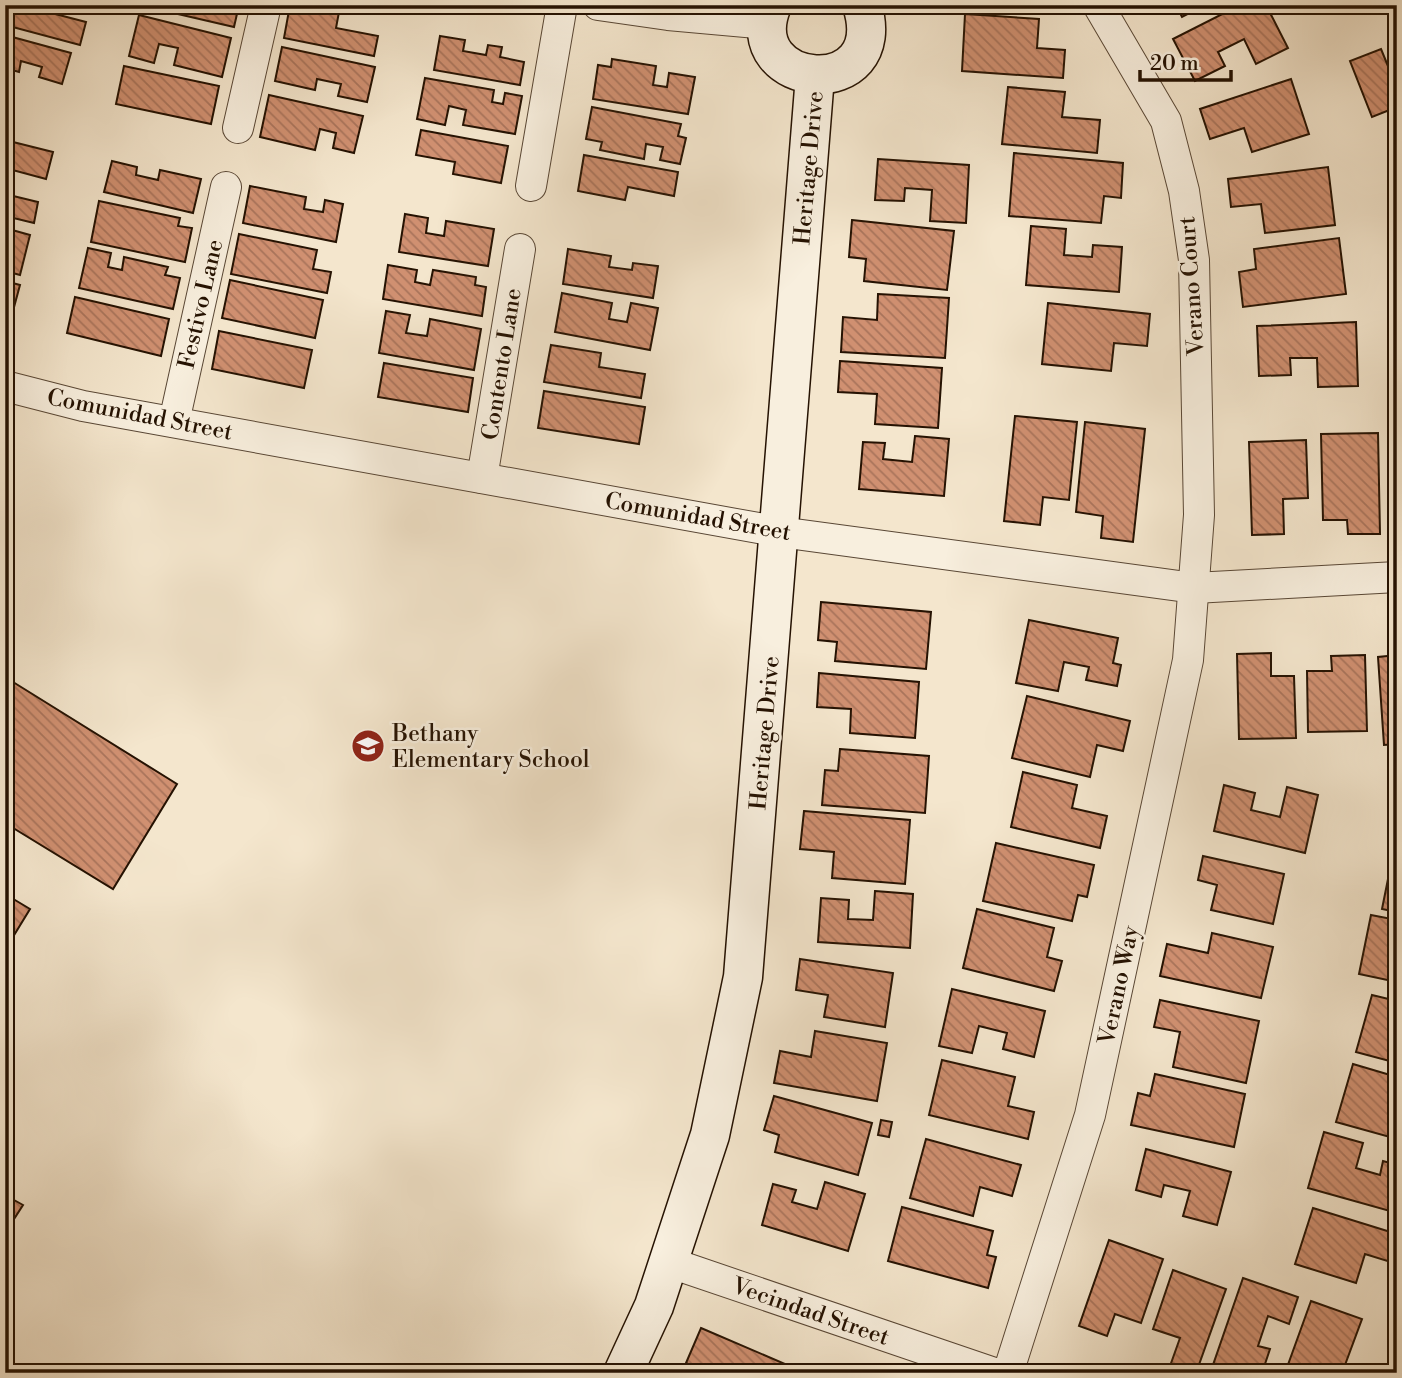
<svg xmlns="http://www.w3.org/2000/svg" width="1402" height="1378" font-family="'Libre Bodoni',serif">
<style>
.building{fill:url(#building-back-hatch);stroke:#251202;stroke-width:2}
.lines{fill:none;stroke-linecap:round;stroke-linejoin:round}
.street-casing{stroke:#594735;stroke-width:32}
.secondary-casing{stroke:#251202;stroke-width:41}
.street{stroke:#f8efde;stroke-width:30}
.secondary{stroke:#f8efde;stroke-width:38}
.labels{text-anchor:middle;stroke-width:5;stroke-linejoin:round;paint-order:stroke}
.street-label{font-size:23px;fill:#251202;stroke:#f8efde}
.poi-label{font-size:23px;fill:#251202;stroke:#f8efde;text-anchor:start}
</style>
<defs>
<pattern id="building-back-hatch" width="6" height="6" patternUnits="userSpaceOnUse" patternTransform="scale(1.75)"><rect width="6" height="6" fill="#d09071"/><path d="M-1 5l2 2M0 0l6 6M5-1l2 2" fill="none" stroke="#a9745b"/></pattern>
</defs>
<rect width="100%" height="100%" fill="#f4e6cd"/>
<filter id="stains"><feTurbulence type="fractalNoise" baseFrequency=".00286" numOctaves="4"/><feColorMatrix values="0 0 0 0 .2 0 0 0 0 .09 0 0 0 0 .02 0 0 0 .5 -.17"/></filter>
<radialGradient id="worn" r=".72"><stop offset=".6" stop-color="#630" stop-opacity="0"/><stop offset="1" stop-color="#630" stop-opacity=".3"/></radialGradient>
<!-- building -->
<g class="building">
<path d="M5 5H37L36 9 86 22 80 45 5 25Z"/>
<path d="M139 5H239L234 27Z"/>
<path d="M290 5H307L339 12 336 28 378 36 374 56 284 38Z"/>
<path d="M1176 5H1205L1182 17Z"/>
<path d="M1240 5H1266L1288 48 1256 64 1244 39 1218 52 1225 66 1195 81 1173 39Z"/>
<path d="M965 14 1039 19 1037 48 1065 50 1063 78 962 71Z"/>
<path d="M139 15 231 38 222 77 174 65 178 48 159 44 154 63 129 56Z"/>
<path d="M5 35 71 53 62 84 39 77 42 67 21 61 19 72 5 68Z"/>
<path d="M440 36 465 40 463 51 486 55 488 45 502 47 500 57 524 62 520 85 434 70Z"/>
<path d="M282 47 375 67 367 102 338 96 341 84 317 79 315 90 275 81Z"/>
<path d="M1381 49 1392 76 1397 74V107L1372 117 1350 61Z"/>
<path d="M612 59 656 66 653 85 667 87 669 73 695 77 688 114 593 99 598 65 611 67Z"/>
<path d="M124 66 219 86 211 124 116 104Z"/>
<path d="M425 78 494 90 492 102 503 104 505 93 522 96 515 134 463 125 466 110 449 106 445 125 417 119Z"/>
<path d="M1291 79 1309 134 1252 152 1244 128 1210 139 1200 109Z"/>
<path d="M1008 87 1065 92 1062 117 1100 120 1097 153 1002 144Z"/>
<path d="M269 95 363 116 354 153 333 148 336 133 320 129 315 150 260 137Z"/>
<path d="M592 107 681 124 678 136 686 138 680 164 660 160 663 147 646 144 644 159 600 150 602 142 586 139Z"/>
<path d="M5 127 12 129 9 141 53 152 46 179 5 168Z"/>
<path d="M421 130 508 146 501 183 453 174 455 162 416 155Z"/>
<path d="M1014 153 1123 163 1121 198 1104 196 1101 223 1009 216Z"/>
<path d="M584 155 678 172 674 196 628 187 625 200 578 191Z"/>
<path d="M878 159 969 165 966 223 930 221 932 190 905 188 904 201 875 200Z"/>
<path d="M112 161 137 167 136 175 158 180 160 170 201 179 193 213 104 192Z"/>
<path d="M1328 167 1335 225 1265 233 1261 204 1231 207 1228 179Z"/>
<path d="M250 186 306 197 304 209 323 212 325 200 343 204 336 242 243 223Z"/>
<path d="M5 194 38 202 34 223 5 216Z"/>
<path d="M99 201 180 218 178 226 192 228 185 262 91 242Z"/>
<path d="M405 214 428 218 426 233 444 236 446 221 494 229 488 266 399 252Z"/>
<path d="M852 220 954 231 947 290 864 281 866 259 849 257Z"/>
<path d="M1031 226 1066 229 1064 255 1092 257 1093 245 1122 247 1119 292 1026 285Z"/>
<path d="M5 228 30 235 20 275 5 271Z"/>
<path d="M239 234 317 250 313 269 331 272 327 293 231 274Z"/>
<path d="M1339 238 1346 294 1243 307 1239 272 1256 269 1254 249Z"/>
<path d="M88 248 111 253 108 267 122 270 124 257 168 267 165 275 180 278 173 309 79 288Z"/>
<path d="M568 249 611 256 609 267 632 270 633 263 658 266 653 298 563 284Z"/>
<path d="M388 265 417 270 415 282 430 285 433 270 476 277 475 285 486 287 482 316 383 299Z"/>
<path d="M230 280 323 300 315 338 222 318Z"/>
<path d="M5 281 20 285 10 322 5 321Z"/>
<path d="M562 293 612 303 609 319 627 322 631 303 658 308 650 350 555 332Z"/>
<path d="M878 294 949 298 945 358 841 352 843 317 877 320Z"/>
<path d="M75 297 169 319 161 356 67 333Z"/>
<path d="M1048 303 1150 314 1147 346 1114 343 1111 371 1042 364Z"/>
<path d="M386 311 410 315 406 333 427 336 430 319 481 329 474 370 379 353Z"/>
<path d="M1356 322 1358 386 1318 387 1317 358H1290L1291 375 1259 376 1257 326Z"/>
<path d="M219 331 312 350 304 388 212 369Z"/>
<path d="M551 345 601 353 599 367 645 374 641 398 544 382Z"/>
<path d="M840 361 942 368 938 428 875 424 877 394 838 392Z"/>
<path d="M384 363 473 378 468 412 378 397Z"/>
<path d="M544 391 645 407 639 444 538 428Z"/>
<path d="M1015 416 1077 422 1069 500 1043 497 1040 525 1004 521Z"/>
<path d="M1085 422 1145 429 1133 542 1101 538 1103 516 1076 512Z"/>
<path d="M1378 433 1380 534H1348L1347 520H1323L1321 434Z"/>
<path d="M915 436 949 439 944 496 859 489 863 442 885 443 883 459 912 462Z"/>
<path d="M1306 440 1308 498 1283 499 1284 534 1252 535 1249 442Z"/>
<path d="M821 602 931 612 926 669 835 661 837 642 818 640Z"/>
<path d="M1029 620 1118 638 1113 663 1121 665 1117 686 1086 680 1089 667 1064 662 1058 691 1016 683Z"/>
<path d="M1271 653V676H1294L1296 738 1239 739 1237 654Z"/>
<path d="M1365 655 1367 731 1308 732 1307 671H1332L1331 656Z"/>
<path d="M1397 655V744L1384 745 1378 657Z"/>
<path d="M819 673 919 682 915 738 850 733 851 709 817 707Z"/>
<path d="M5 677 177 784 113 889 5 823Z"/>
<path d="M1027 696 1130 721 1123 751 1097 745 1090 777 1012 758Z"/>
<path d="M840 749 929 756 925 813 822 805 825 770 838 771Z"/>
<path d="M1023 772 1077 785 1072 808 1107 816 1100 848 1011 827Z"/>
<path d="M1224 785 1255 793 1251 810 1280 817 1287 787 1318 795 1305 853 1214 831Z"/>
<path d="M804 811 910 820 905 884 832 878 834 852 800 849Z"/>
<path d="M996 843 1094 865 1087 897 1078 895 1072 921 983 901Z"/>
<path d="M1394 849 1397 850V912L1382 909Z"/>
<path d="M1203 856 1284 874 1273 924 1211 910 1217 885 1198 880Z"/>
<path d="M875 891 913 894 910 948 818 942 821 898 849 900 848 919 873 920Z"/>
<path d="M5 894 30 909 5 950Z"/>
<path d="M977 909 1054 928 1047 957 1062 961 1054 991 963 968Z"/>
<path d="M1371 915 1397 920V982L1359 974Z"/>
<path d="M1212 933 1273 947 1261 998 1160 976 1167 944 1208 953Z"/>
<path d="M800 959 893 973 885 1027 824 1017 828 995 796 990Z"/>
<path d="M952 989 1045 1011 1034 1057 1003 1049 1007 1033 979 1026 972 1053 939 1046Z"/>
<path d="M1372 995 1397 1001V1063L1356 1052Z"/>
<path d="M1160 1000 1259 1021 1246 1083 1173 1067 1180 1032 1154 1027Z"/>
<path d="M815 1031 887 1043 877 1101 774 1083 780 1051 811 1057Z"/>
<path d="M942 1060 1015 1077 1008 1106 1034 1112 1028 1139 929 1115Z"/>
<path d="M1353 1064 1397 1077V1139L1336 1122Z"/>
<path d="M1155 1074 1245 1094 1234 1147 1131 1125 1138 1093 1150 1096Z"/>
<path d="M774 1096 872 1123 858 1175 775 1152 779 1135 764 1130Z"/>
<path d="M881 1120 892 1122 889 1137 878 1135Z"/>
<path d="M1324 1132 1363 1143 1356 1168 1380 1175 1383 1161 1397 1165V1213L1308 1188Z"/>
<path d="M926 1139 1021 1165 1012 1196 980 1187 973 1216 910 1198Z"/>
<path d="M1146 1149 1231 1172 1217 1225 1183 1216 1190 1191 1164 1185 1161 1197 1136 1190Z"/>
<path d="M825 1182 865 1194 848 1251 762 1225 773 1184 796 1190 792 1202 817 1209Z"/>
<path d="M5 1195 23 1205 5 1233Z"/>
<path d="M902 1207 993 1231 987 1255 996 1257 988 1288 888 1261Z"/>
<path d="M1313 1208 1397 1234V1264L1365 1254 1356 1283 1295 1264Z"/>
<path d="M1109 1240 1163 1259 1141 1323 1115 1314 1107 1336 1079 1326Z"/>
<path d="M1173 1270 1226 1289 1196 1373H1179L1169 1369 1180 1338 1153 1329Z"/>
<path d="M1243 1278 1298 1297 1289 1324 1268 1316 1258 1346 1270 1349 1262 1373H1235L1213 1365Z"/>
<path d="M1311 1301 1362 1319 1342 1373H1285Z"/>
<path d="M701 1328 799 1370 798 1373H701L702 1370 686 1363Z"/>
</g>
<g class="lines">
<defs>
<g id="street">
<path d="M598 5 668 15 767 24"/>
<path d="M238 128 266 5"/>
<path d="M531 186 562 5"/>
<path d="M5 386 83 406 780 532 1194 588 1397 577"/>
<path d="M174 422 226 187"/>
<path d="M482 478 520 249"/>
<path d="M668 1262 994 1373"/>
<path d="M1008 1373 1090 1115 1188 660 1199 515 1194 260 1184 191 1166 121 1098 5"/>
</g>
<g id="secondary">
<path d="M772 5C737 91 893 104 862 5"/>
<path d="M623 1373 654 1306 710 1135 743 977 815 76"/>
</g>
</defs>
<!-- street casing -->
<use href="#street" class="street-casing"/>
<!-- secondary casing -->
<use href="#secondary" class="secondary-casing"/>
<!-- street -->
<use href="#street" class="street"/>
<!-- secondary -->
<use href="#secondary" class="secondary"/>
</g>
<!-- icons -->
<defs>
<symbol id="school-disc" viewBox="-11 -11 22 22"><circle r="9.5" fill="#8f2418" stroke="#f8efde"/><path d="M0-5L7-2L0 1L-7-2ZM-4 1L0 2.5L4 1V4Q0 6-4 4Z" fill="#fff"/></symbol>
</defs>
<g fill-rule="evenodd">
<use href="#school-disc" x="349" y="727" width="38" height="38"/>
</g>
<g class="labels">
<!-- street labels -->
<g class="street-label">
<text transform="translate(808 168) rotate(-85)" y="8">Heritage Drive</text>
<text transform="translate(1191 286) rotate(-94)" y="8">Verano Court</text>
<text transform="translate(200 304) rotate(-77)" y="8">Festivo Lane</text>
<text transform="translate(501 364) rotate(-81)" y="8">Contento Lane</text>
<text transform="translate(140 414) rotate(11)" y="8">Comunidad Street</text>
<text transform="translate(698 516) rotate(10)" y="8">Comunidad Street</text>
<text transform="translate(764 733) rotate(-85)" y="8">Heritage Drive</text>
<text transform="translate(1118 985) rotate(-78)" y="8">Verano Way</text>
<text transform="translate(811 1311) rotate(19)" y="8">Vecindad Street</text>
</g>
<!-- poi labels -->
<g class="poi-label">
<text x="392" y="741">Bethany<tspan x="392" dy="26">Elementary School</tspan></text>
</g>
</g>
<!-- margin -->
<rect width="1402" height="1378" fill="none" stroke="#f4e6cd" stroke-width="28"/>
<rect x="7" y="7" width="1388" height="1364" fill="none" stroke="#251202" stroke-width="3.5"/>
<rect x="14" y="14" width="1374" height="1350" fill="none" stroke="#251202" stroke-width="2"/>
<!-- scale -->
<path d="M1140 70v10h91v-10" fill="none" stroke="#251202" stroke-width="3.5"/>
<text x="1150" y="70" font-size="21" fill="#251202" stroke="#f8efde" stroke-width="5" paint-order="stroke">20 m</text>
<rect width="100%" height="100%" filter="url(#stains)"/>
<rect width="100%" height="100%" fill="url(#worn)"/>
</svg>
